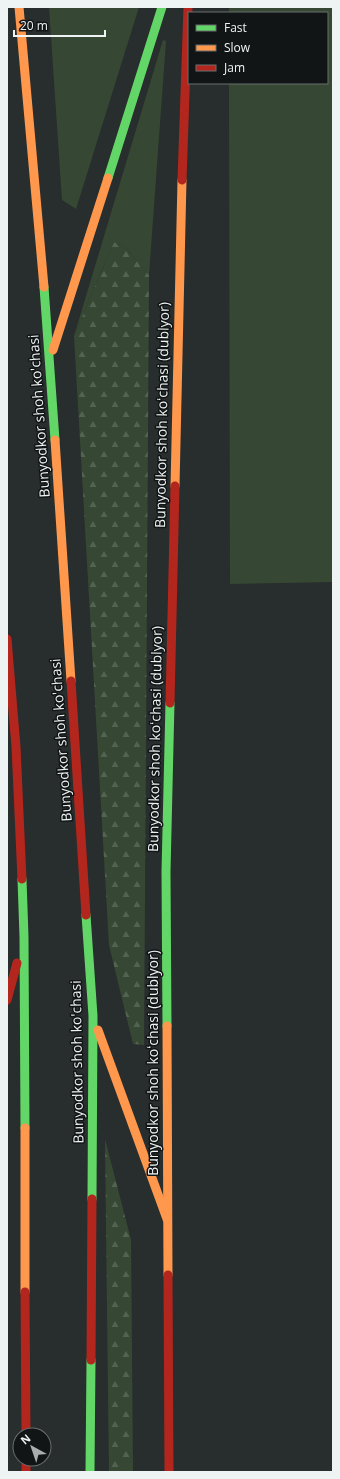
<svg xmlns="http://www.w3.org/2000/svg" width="340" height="1479" font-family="'Open Sans',sans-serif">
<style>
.green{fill:#364833}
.forest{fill:url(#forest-firs)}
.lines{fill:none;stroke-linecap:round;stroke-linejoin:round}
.fast{stroke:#63d668;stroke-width:9}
.slow{stroke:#ff974d;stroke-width:9}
.jam{stroke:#b3261e;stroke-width:9}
.labels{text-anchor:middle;stroke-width:3;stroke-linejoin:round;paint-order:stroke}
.street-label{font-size:14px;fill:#eef3f4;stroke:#121516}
</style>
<defs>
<pattern id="forest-firs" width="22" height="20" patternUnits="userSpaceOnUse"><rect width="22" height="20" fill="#364833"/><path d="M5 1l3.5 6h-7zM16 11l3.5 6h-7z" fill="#536351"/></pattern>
</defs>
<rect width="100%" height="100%" fill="#282d2d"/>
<!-- green -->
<g class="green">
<path d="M49 7H139L76 209 62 200Z"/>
<path d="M229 7H333V582L230 584 229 83H327V13H229Z"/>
<path d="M163 40 166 41 149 275 127 249 114 242 74 336Z"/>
</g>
<!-- forest -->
<g class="forest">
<path d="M114 242 127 249 149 275 144 1045 133 1044 109 945 74 336Z"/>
<path d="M105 1139 131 1240 133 1472H109Z"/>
</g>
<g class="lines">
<!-- fast -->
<g class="fast">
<path d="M108 178 162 7"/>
<path d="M44 287 55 440"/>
<path d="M22 879 24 937 25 1128"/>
<path d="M86 915 93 1016 92 1199"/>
<path d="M167 1026 166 872 170 703"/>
<path d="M90 1472 91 1360"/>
</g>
<!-- slow -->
<g class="slow">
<path d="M19 7 44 287"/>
<path d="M53 350 108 178"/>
<path d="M55 440 71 681"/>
<path d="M175 486 182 180"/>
<path d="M167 1026 168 1275"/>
<path d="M98 1030 167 1219"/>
<path d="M25 1128V1292"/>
</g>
<!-- jam -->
<g class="jam">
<path d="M182 180 188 7"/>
<path d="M7 639 16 747 22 879"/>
<path d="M71 681 86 915"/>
<path d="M170 703 175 486"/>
<path d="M7 1000 17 963"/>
<path d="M168 1275 169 1472"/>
<path d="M25 1292 26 1435"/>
<path d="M91 1360 92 1199"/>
<path d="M26 1459V1472"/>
</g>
</g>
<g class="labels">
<!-- street labels -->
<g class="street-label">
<text transform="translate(162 415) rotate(-89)" y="5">Bunyodkor shoh koʻchasi (dublyor)</text>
<text transform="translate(39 416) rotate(-94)" y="5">Bunyodkor shoh ko'chasi</text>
<text transform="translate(155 739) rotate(-89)" y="5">Bunyodkor shoh koʻchasi (dublyor)</text>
<text transform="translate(61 740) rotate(-94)" y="5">Bunyodkor shoh ko'chasi</text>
<text transform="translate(77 1062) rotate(-91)" y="5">Bunyodkor shoh ko'chasi</text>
<text transform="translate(153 1063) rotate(-90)" y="5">Bunyodkor shoh koʻchasi (dublyor)</text>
</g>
</g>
<!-- border -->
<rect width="340" height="1479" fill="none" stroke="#eef3f4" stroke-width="16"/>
<!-- legend -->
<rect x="188" y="12" width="140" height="72" fill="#121516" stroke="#6a6e6f"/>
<rect x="196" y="25" width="20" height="6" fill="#63d668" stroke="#6a6e6f"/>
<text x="224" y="32" font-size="12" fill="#eef3f4">Fast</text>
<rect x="196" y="45" width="20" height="6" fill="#ff974d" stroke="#6a6e6f"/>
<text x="224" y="52" font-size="12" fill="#eef3f4">Slow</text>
<rect x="196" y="65" width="20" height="6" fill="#b3261e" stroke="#6a6e6f"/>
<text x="224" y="72" font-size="12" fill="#eef3f4">Jam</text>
<!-- north arrow -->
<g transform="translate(32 1447) rotate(320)"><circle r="19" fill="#121516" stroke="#6a6e6f"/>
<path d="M0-3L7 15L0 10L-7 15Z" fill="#a9aeae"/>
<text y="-6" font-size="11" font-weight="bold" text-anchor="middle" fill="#eef3f4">N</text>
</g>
<!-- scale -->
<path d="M14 30v6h91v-6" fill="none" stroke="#eef3f4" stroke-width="2"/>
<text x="20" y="30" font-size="12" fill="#eef3f4" stroke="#121516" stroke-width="3" paint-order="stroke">20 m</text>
</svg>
